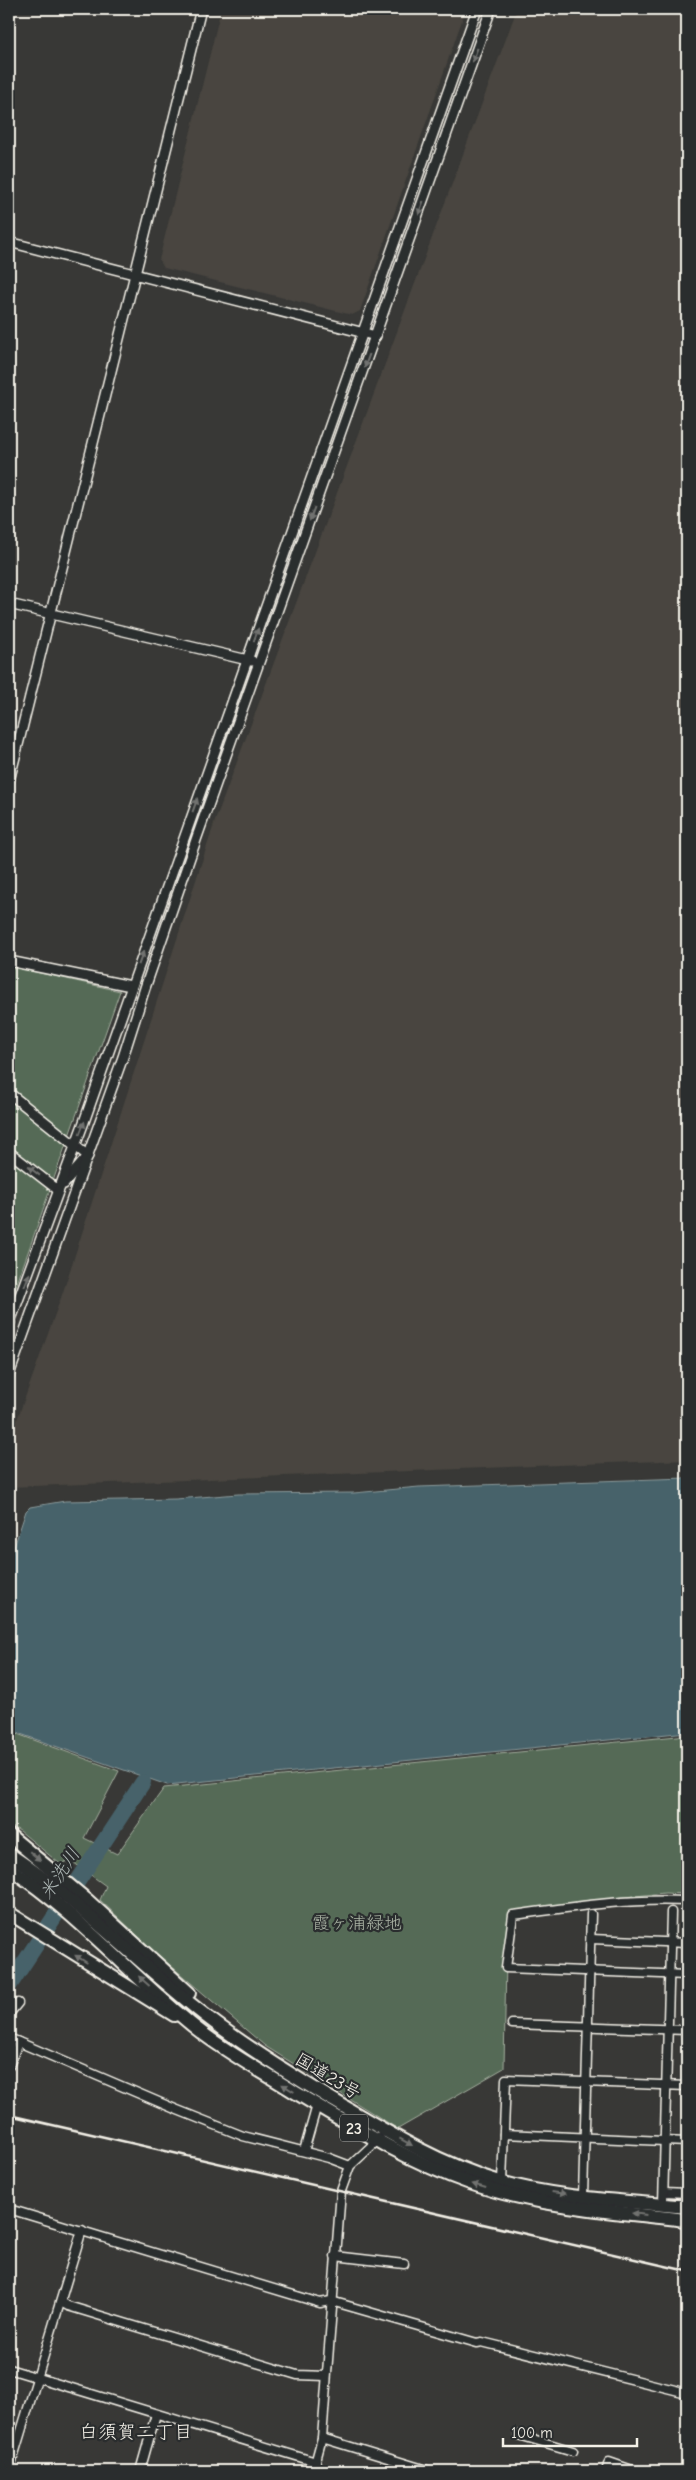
<svg xmlns="http://www.w3.org/2000/svg" width="696" height="2480" font-family="'Comic Neue','Klee One',sans-serif">
<style>
.built{fill:#48453f}
.green{fill:#556b56;stroke:#a4ae9f}
.water{fill:#46626a;stroke:#8c9b9c}
.lines{fill:none;stroke-linecap:round;stroke-linejoin:round}
.river{stroke:#46626a;stroke-width:16}
.minor-casing{stroke:#f4f1e8;stroke-width:11}
.tertiary-casing{stroke:#f4f1e8;stroke-width:12}
.trunk-casing{stroke:#f4f1e8;stroke-width:16}
.minor{stroke:#2a2d2e;stroke-width:8}
.tertiary{stroke:#2a2d2e;stroke-width:9}
.trunk{stroke:#2a2d2e;stroke-width:12}
.rail{stroke:#f4f1e8;stroke-width:2.5}
.oneway{fill:#71726f}
.labels{text-anchor:middle;stroke-width:4.5;stroke-linejoin:round;paint-order:stroke}
.shield{fill:#2a2d2e;stroke:#b7b6b0;stroke-width:1}
.shield-label{font-size:16px;font-weight:bold;fill:#f4f1e8}
.park-label{font-size:18px;fill:#acb5a6;stroke:#2a2d2e}
.street-label{font-size:18px;fill:#f4f1e8;stroke:#2a2d2e}
.water-label{font-size:19px;font-style:italic;fill:#aeb8b6;stroke:#2a2d2e}
.neighbourhood-label{font-size:19px;fill:#f4f1e8;stroke:#2a2d2e}
</style>
<rect width="100%" height="100%" fill="#383836"/>
<filter id="ink" filterUnits="userSpaceOnUse"><feTurbulence type="fractalNoise" baseFrequency=".02" numOctaves="2"/><feDisplacementMap in="SourceGraphic" scale="10" xChannelSelector="R" yChannelSelector="G"/><feConvolveMatrix kernelMatrix="1 2 1 2 8 2 1 2 1" color-interpolation-filters="sRGB"/></filter>
<g filter="url(#ink)">
<!-- built -->
<g class="built">
<path d="M221 9H466L360 311 352 315 164 268 159 260Z"/>
<path d="M517 9H687V1460L9 1487V1442L63 1292 215 821Z"/>
</g>
<!-- green -->
<g class="green">
<path d="M9 966 120 991 9 1306Z"/>
<path d="M9 1731 119 1771 84 1838 117 1854 164 1788 687 1735V1894L665 1893 585 1901 513 1911 506 1959 504 2068 398 2129 265 2046 157 1954 100 1900 106 1886 70 1860 60 1864 20 1831 9 1825Z"/>
</g>
<!-- water -->
<path class="water" d="M687 1478V1732L167 1785 9 1730V1562L26 1511 30 1507 65 1501 176 1499 238 1494 354 1493 419 1487Z"/>
<g class="lines">
<!-- river -->
<path class="river" d="M9 1986 143 1782"/>
<defs>
<g id="minor">
<path d="M687 1901C628 1898 571 1907 513 1915L506 1968 687 1975"/>
<path d="M591 1939 687 1943"/>
<path d="M9 2014 18 2003"/>
<path d="M512 2024 687 2030"/>
<path d="M9 2038 175 2109 243 2136 329 2158 350 2166"/>
<path d="M9 2066 18 2042"/>
<path d="M504 2134 687 2142"/>
<path d="M304 2151 317 2105"/>
<path d="M502 2182 506 2079 687 2086"/>
<path d="M664 2192 687 2193"/>
<path d="M583 2196 591 1914"/>
<path d="M663 2204 671 1912"/>
<path d="M9 2209 320 2303 331 2301 477 2343 482 2342 687 2393"/>
<path d="M335 2256 404 2264"/>
<path d="M61 2302 68 2306 297 2375 326 2376"/>
<path d="M9 2369 316 2462"/>
<path d="M519 2435 573 2451"/>
<path d="M322 2438 430 2471"/>
<path d="M9 2471 82 2230"/>
<path d="M140 2471 156 2414"/>
<path d="M313 2471 322 2438 341 2191 350 2166 380 2138"/>
<path d="M606 2471 609 2462 635 2471"/>
</g>
<g id="tertiary">
<path d="M9 242 376 336"/>
<path d="M9 604 252 661"/>
<path d="M9 781 201 9"/>
<path d="M9 961 131 986"/>
<path d="M9 1093 88 1156 64 1184"/>
<path d="M9 1152 58 1190"/>
<path d="M9 1325 84 1122 477 9"/>
<path d="M9 1375 123 1057 145 988 197 837 491 9"/>
</g>
<g id="trunk">
<path d="M9 1835 88 1901 189 1993"/>
<path d="M9 1854C77 1899 133 1958 197 2009 238 2042 283 2070 328 2097 383 2130 438 2164 500 2182 560 2199 625 2201 687 2207"/>
<path d="M9 1868C78 1913 132 1977 197 2029 226 2052 261 2071 293 2091 350 2125 407 2161 470 2183 539 2207 616 2212 687 2220"/>
<path d="M9 1913 174 2015"/>
</g>
</defs>
<!-- minor casing -->
<use href="#minor" class="minor-casing"/>
<!-- tertiary casing -->
<use href="#tertiary" class="tertiary-casing"/>
<!-- trunk casing -->
<use href="#trunk" class="trunk-casing"/>
<!-- minor -->
<use href="#minor" class="minor"/>
<!-- tertiary -->
<use href="#tertiary" class="tertiary"/>
<!-- trunk -->
<use href="#trunk" class="trunk"/>
<!-- rail -->
<path class="rail" d="M9 2115 687 2271"/>
</g>
<!-- one-way arrows -->
<defs><path id="oneway-solid" d="M-6-.8H1V-3.2L6.5 0L1 3.2V.8H-6Z" transform="scale(1.25)"/></defs>
<g class="oneway">
<use href="#oneway-solid" transform="translate(475 55) rotate(110)"/>
<use href="#oneway-solid" transform="translate(421 208) rotate(109)"/>
<use href="#oneway-solid" transform="translate(367 361) rotate(110)"/>
<use href="#oneway-solid" transform="translate(312 514) rotate(110)"/>
<use href="#oneway-solid" transform="translate(256 635) rotate(-70)"/>
<use href="#oneway-solid" transform="translate(195 805) rotate(-70)"/>
<use href="#oneway-solid" transform="translate(141 958) rotate(-70)"/>
<use href="#oneway-solid" transform="translate(82 1128) rotate(-69)"/>
<use href="#oneway-solid" transform="translate(34 1171) rotate(-142)"/>
<use href="#oneway-solid" transform="translate(27 1280) rotate(-69)"/>
<use href="#oneway-solid" transform="translate(35 1856) rotate(40)"/>
<use href="#oneway-solid" transform="translate(81 1959) rotate(-148)"/>
<use href="#oneway-solid" transform="translate(144 1981) rotate(-138)"/>
<use href="#oneway-solid" transform="translate(288 2088) rotate(-148)"/>
<use href="#oneway-solid" transform="translate(406 2142) rotate(29)"/>
<use href="#oneway-solid" transform="translate(479 2186) rotate(-164)"/>
<use href="#oneway-solid" transform="translate(559 2193) rotate(8)"/>
<use href="#oneway-solid" transform="translate(639 2214) rotate(-173)"/>
</g>
</g>
<g class="labels">
<!-- shield labels -->
<rect class="shield" x="340" y="2114.5" width="28" height="27" rx="4"/>
<g class="shield-label">
<text x="354" y="2134">23</text>
</g>
<!-- park labels -->
<g class="park-label">
<text x="357" y="1929">霞ヶ浦緑地</text>
</g>
<!-- street labels -->
<g class="street-label">
<text transform="translate(328 2076) rotate(31)" y="6">国道23号</text>
</g>
<!-- water labels -->
<g class="water-label">
<text transform="translate(59 1873) rotate(-57)" y="7">米洗川</text>
</g>
<!-- neighbourhood labels -->
<g class="neighbourhood-label">
<text x="136" y="2438">白須賀二丁目</text>
</g>
</g>
<!-- margin -->
<rect width="696" height="2480" fill="none" stroke="#2a2d2e" stroke-width="30"/>
<rect x="15" y="15" width="666" height="2450" fill="none" stroke="#f4f1e8" stroke-width="2" filter="url(#ink)"/>
<!-- scale -->
<path d="M503 2438v8h134v-8" fill="none" stroke="#f4f1e8" stroke-width="2.5"/>
<text x="511" y="2438" font-size="15" fill="#f4f1e8" stroke="#2a2d2e" stroke-width="4" paint-order="stroke">100 m</text>
</svg>
